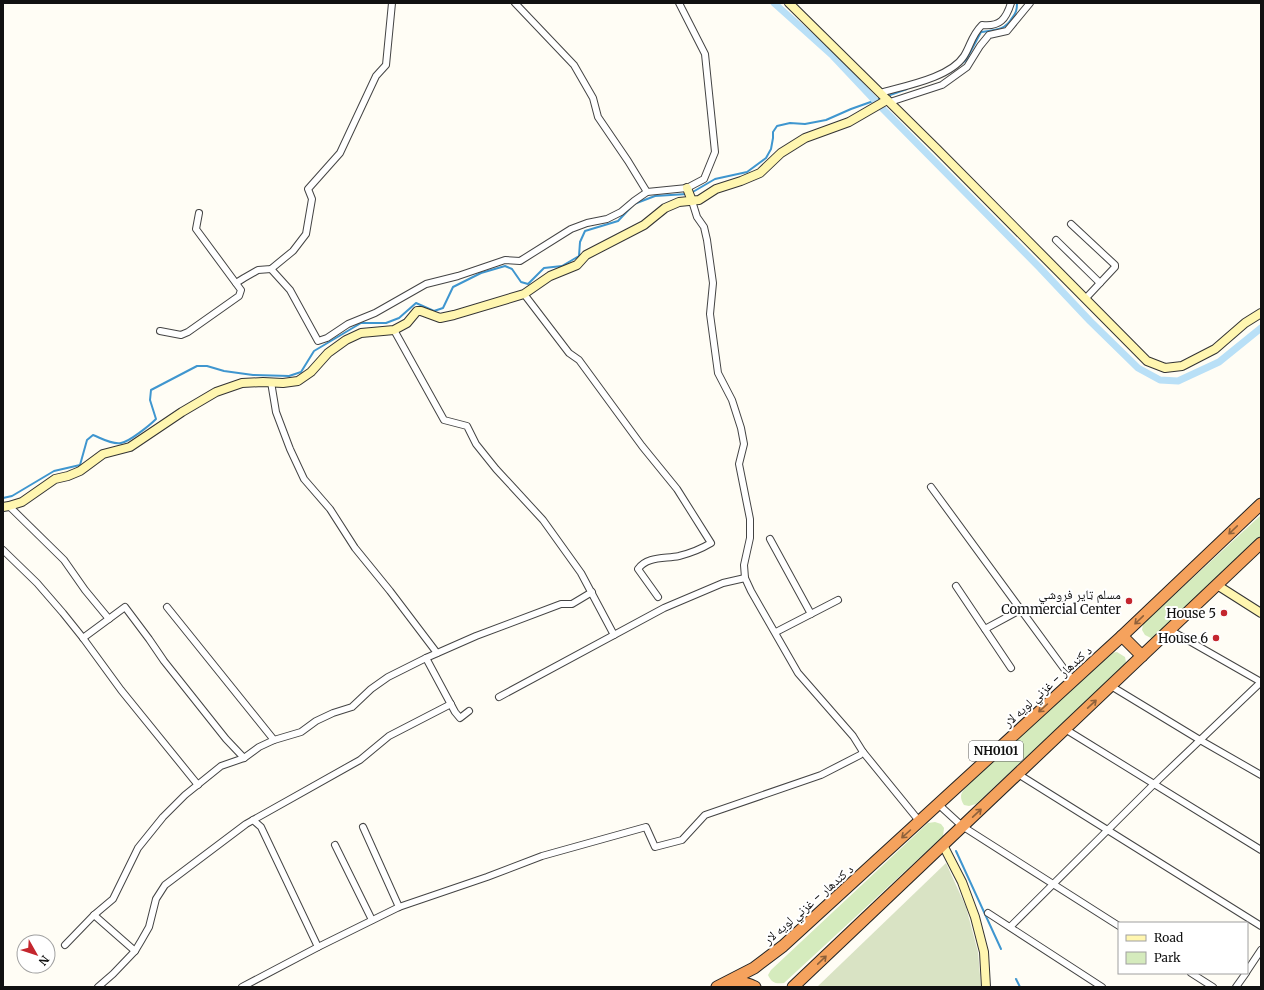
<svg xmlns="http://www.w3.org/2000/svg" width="1264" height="990" font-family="Merriweather,'Noto Naskh Arabic',serif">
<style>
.green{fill:#d5ebbd}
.cemetery{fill:#d9e3c4}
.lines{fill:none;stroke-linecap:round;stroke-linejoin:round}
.stream{stroke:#3f96cf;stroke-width:2}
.canal{stroke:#b9e0f7;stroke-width:7}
.street-casing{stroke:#444;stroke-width:8}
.secondary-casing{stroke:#333;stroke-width:10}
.highway-casing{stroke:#222;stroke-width:13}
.street{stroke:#fff;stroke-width:6}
.secondary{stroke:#fff6b0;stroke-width:8}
.highway{stroke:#f5a25d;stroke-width:11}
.oneway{stroke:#8e613b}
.poi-dot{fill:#c4262e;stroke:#fff;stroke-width:1.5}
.labels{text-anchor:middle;stroke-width:4;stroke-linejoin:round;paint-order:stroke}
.shield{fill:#fff;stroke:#585858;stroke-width:1}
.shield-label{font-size:12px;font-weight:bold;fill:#111}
.poi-label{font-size:13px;fill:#111;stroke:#fff;text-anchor:end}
.street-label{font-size:13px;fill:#111;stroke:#fff}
</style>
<rect width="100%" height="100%" fill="#fffdf5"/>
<!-- green -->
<g class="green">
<path d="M1261 515V538L1159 636 1151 638 1145 635 1142 630 1143 624Z"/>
<path d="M1117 652 1125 657 1126 662 1124 666 976 804 969 806 964 805C958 795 962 792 968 785L1111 653Z"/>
<path d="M935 822 941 824 944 828 943 836 784 983C775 984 772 983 768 975L771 970 928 823Z"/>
</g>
<!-- cemetery -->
<path class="cemetery" d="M946 863 966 907 978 952 981 987H817Z"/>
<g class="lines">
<!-- stream -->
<g class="stream">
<path d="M960 65 966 60 981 32C994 30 1005 31 1012 18 1016 13 1017 10 1017 3"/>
<path d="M890 95 907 89"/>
<path d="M691 193 715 179 747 172 766 158 771 149 773 138V132L777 126 790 123 805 124 826 120 851 109 879 99"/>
<path d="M3 498 12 496 54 471 80 465 87 440 93 435C101 438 112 445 121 443 129 442 150 425 156 419L150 400 151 390 197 366H207L224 371 253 375 289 376 301 372 314 351 361 323H386L399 318 416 303 434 311 443 308 453 287 481 273 505 266 512 269 521 282 528 284 544 268 562 266 579 256 580 242 585 231 618 221 634 204 655 196 687 194"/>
<path d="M956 851 1001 949"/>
<path d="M1016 979 1020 987"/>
</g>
<!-- canal -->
<path class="canal" d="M774 3 833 56 882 108 1040 268 1090 321 1138 368 1160 380 1178 381 1219 362 1261 328"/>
<defs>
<g id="street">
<path d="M515 3 574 65 593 98 598 117 628 161 647 192"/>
<path d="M880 93C904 86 950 78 964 56 971 45 971 36 982 25 1000 27 1006 19 1011 3"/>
<path d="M890 102 942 85 967 67 980 46 989 35 1007 31 1030 3"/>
<path d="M692 201 697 217 704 227 707 240 713 283 710 314 718 373 732 400 741 428 744 444 739 464 750 519V538L744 565 745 578 751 591 798 673 853 736 863 752 920 822"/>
<path d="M1071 224 1115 265V267L1086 298"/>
<path d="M1056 240 1100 283"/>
<path d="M271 269 290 290 318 341 327 338 348 324 375 313 426 284 458 276 505 260 520 261 571 229 587 223 607 219 621 212 634 201 647 192 687 188 704 179 715 152 705 54 679 3"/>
<path d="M236 283 244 278 258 270 271 269 293 251 306 234 312 199 308 189 340 153 376 76 386 65 392 3"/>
<path d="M524 294 569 353 579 360 642 446 677 489 711 543C701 549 691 553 679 556 665 559 647 556 638 569L658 597"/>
<path d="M394 330 444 420 467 426 476 444 496 469 543 520 581 573 614 635"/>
<path d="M160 331 181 335 188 332 239 296 241 290 196 229 199 213"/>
<path d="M271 382 276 412 290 449 304 479 330 509 355 548 390 591 437 653"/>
<path d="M931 487 1073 681"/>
<path d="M9 506 64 560 85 590 109 619"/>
<path d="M770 539 811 614"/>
<path d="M3 550 37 583 63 613 83 638 121 690 198 785"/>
<path d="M956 586 1011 668"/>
<path d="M167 607 274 740"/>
<path d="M985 629 1020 610"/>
<path d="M1170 630 1261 682"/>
<path d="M776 632 838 600"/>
<path d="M83 638 125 607 149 639 164 661 226 739 244 758"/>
<path d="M426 658 455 712 460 718 469 711"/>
<path d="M1111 686 1200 740 1261 775"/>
<path d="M499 697 664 608 723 583 745 578"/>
<path d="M1065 729 1261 850"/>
<path d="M1018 774 1261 926"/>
<path d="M938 804 962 826 1119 926"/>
<path d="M253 820 261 827 318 947"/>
<path d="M363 827 399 907"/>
<path d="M335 845 372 920"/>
<path d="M988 913 1102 987"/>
<path d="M94 915 135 951"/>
<path d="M1010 927 1154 784 1261 682"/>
<path d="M65 945 94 915 113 899 138 848 163 817 185 795 221 766 244 758 259 747 274 740 301 732 316 721 333 713 352 707 371 689 388 677 426 658 476 636 561 604H572L592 592"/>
<path d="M1247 971 1261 950"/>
<path d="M1191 973 1213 987"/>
<path d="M98 987 113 974 135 951 141 941 149 927 156 899 165 885 246 824 360 760 389 736 451 704"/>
<path d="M242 987 318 947 399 907 487 877 542 856 646 827 655 847 682 840 705 815 821 775 860 755 863 752"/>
<path d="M1236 987 1246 973"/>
</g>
<g id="secondary">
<path d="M789 3 937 149 1147 361 1165 368 1182 366 1215 349 1245 323 1261 313"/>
<path d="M687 188 692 201"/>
<path d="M3 507 9 506 22 502 55 479 68 476 80 471 103 454 130 447 182 412 216 392 242 383 263 382 283 383 298 381 311 372 328 353 346 340 361 333 394 330 407 323 417 311H421L440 318 454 315 524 294 550 276 577 265 586 255 644 225 665 208 679 202 699 200 716 189 741 181 760 173 781 153 805 138 849 122 887 100"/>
<path d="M1217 585 1261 613"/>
<path d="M943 845 962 882 975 917 984 952 986 987"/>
</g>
<g id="highway">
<path d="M1122 636 1142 656"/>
<path d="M729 983C739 981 747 983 755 987"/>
<path d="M717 987 754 968 783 946 1122 636 1261 504"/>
<path d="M793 987 1261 543"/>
</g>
</defs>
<!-- street casing -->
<use href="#street" class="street-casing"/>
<!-- secondary casing -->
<use href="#secondary" class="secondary-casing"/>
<!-- highway casing -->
<use href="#highway" class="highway-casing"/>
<!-- street -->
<use href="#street" class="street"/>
<!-- secondary -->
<use href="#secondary" class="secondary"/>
<!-- highway -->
<use href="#highway" class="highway"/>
</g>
<!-- one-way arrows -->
<defs><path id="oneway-shaft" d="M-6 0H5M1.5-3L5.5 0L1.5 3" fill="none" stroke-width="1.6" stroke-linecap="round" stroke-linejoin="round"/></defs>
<g class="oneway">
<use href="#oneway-shaft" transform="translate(1233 530) rotate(136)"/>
<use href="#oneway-shaft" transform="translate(1139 620) rotate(136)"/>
<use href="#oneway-shaft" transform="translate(1092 704) rotate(-43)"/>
<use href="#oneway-shaft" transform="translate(1043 708) rotate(138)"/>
<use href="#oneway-shaft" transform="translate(977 813) rotate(-43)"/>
<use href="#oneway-shaft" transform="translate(906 834) rotate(138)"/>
<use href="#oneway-shaft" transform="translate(822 960) rotate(-44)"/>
</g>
<!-- markers -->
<g class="poi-dot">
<circle cx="1129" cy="601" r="4"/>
<circle cx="1224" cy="613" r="4"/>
<circle cx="1216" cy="638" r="4"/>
</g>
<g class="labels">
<!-- shield labels -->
<rect class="shield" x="969" y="741" width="54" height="20" rx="3"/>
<g class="shield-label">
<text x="996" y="755">NH0101</text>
</g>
<!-- poi labels -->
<g class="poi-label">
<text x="1121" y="599">مسلم ټایر فروشي<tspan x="1121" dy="15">Commercial Center</tspan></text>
<text x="1216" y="618">House 5</text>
<text x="1208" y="643">House 6</text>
</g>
<!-- street labels -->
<g class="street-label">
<text transform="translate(1047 686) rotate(-42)" y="5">د کندهار - غزني لويه لار</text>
<text transform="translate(808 904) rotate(-41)" y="5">د کندهار - غزني لويه لار</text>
</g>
</g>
<!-- border -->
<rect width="1264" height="990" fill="none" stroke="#111111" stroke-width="8"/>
<!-- legend -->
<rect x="1118" y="922" width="130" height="52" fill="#ffffff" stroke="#a0a0a0"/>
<rect x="1126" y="935" width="20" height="6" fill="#fff6b0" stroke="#a0a0a0"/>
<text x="1154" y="942" font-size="12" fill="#111111">Road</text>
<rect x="1126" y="952" width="20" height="12" fill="#d5ebbd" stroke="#a0a0a0"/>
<text x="1154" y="962" font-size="12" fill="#111111">Park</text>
<!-- north arrow -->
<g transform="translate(36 954) rotate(129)"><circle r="19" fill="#ffffff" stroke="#a0a0a0"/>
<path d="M0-3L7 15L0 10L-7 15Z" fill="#c4262e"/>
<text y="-6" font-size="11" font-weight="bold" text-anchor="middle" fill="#111111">N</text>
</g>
</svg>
